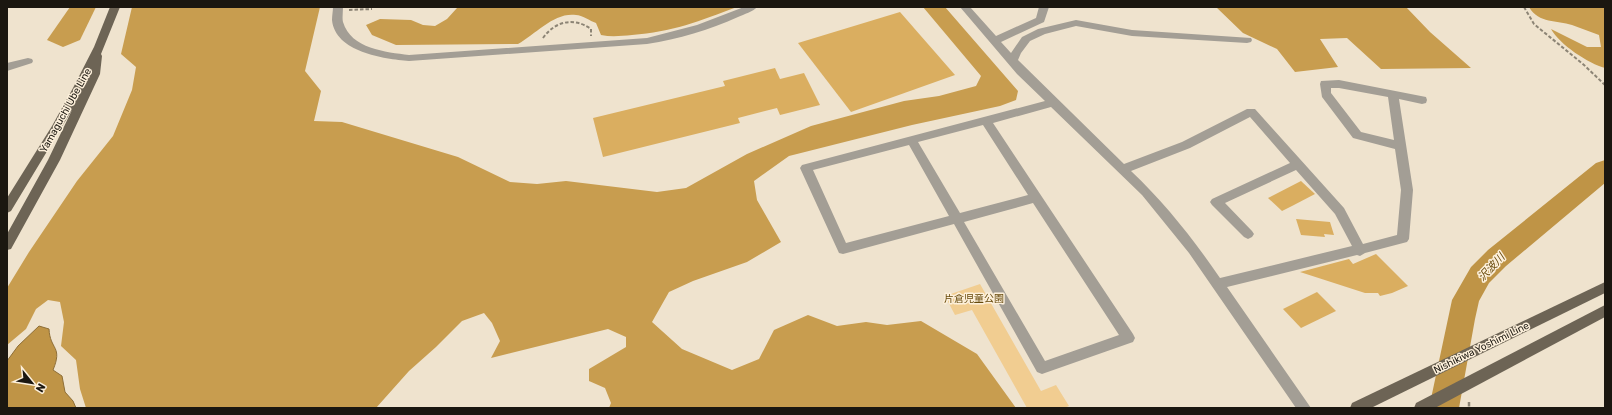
<svg xmlns="http://www.w3.org/2000/svg" width="1612" height="415" font-family="Rubik,'Noto Sans JP',sans-serif">
<style>
.green{fill:#f1cd91}
.forest{fill:#c89d4f}
.water{fill:#bf9446;stroke:#8e6e36}
.lines{fill:none;stroke-linecap:round;stroke-linejoin:round}
.river{fill:#bf9446;fill-rule:evenodd}
.building{fill:#daae60}
.path-far1{stroke:#8c8475;stroke-width:2;stroke-dasharray:3.5 2;stroke-linecap:butt}
.path{stroke:#8c8475;stroke-width:2.5;stroke-dasharray:4.5 2;stroke-linecap:butt}
.minor{fill:#a39e95;fill-rule:evenodd}
.major{fill:#6d6455;fill-rule:evenodd}
.labels{text-anchor:middle;stroke-width:3;stroke-linejoin:round;paint-order:stroke}
.street-label{font-size:10px;fill:#1b1710;stroke:#fdf0db}
.park-label{font-size:10px;fill:#66490a;stroke:#fdf0db}
.water-label{font-size:11px;font-style:italic;fill:#6a4c0f;stroke:#fdf0db}
</style>
<rect width="100%" height="100%" fill="#efe3ce"/>
<!-- green -->
<path class="green" d="M980 284 1041 391 1056 385 1069 406 1064 408H1027L972 310 955 315 945 296Z"/>
<!-- forest -->
<g class="forest">
<path d="M70 7H96L80 40 63 47 47 40Z"/>
<path d="M132 7H320L305 71 321 91 314 121 342 122 458 157 510 182 537 184 566 181 657 192 686 188 747 154 811 126 904 101 939 96 976 86 981 76 923 7H945L1018 91 1016 100 1000 106 912 125 789 156 754 181 757 200 781 242 747 262 693 281 669 292 652 322 682 349 732 370 759 359 774 330 808 315 837 326 866 322 887 325 921 321 977 354 1016 408H609L611 403 605 388 589 381V369L626 347V337L608 329 491 358 500 341 492 323 484 313 462 321 436 347 409 371 376 408H86L80 389 76 360 61 346 64 322 60 302 48 300 36 309 26 329 7 345V288L29 252 77 181 113 136 132 90 136 67 121 54Z"/>
<path d="M461 7H737C700 21 672 32 632 35 621 36 611 37 601 35L596 23C590 21 582 15 576 15 554 12 536 34 518 44L396 45 372 35 366 25 380 19 411 20 423 25 435 26 447 19 457 8Z"/>
<path d="M1216 7H1406L1430 32 1471 68 1381 69 1347 38 1320 39 1338 67 1295 72 1277 49 1243 33Z"/>
<path d="M1529 7H1605V68C1589 64 1559 44 1551 29L1587 47H1601L1599 35C1590 32 1581 28 1572 25 1557 20 1539 24 1529 7Z"/>
</g>
<!-- water -->
<path class="water" d="M39 326 49 329C50 350 63 346 53 370L62 376 65 392 73 401 76 408H7V361L18 346Z"/>
<g class="lines">
<!-- river -->
<path class="river" d="M1605 160V183L1506 266 1489 283 1479 301 1475 319 1459 408H1429L1452 300 1471 267 1488 250 1596 163Z"/>
</g>
<!-- building -->
<g class="building">
<path d="M900 12 955 75 851 112 798 43Z"/>
<path d="M775 68 780 79 804 73 820 105 780 115 777 108 738 118 740 123 603 157 593 118 725 86 723 81Z"/>
<path d="M1301 181 1315 194 1292 206 1282 211 1268 198Z"/>
<path d="M1296 219 1330 222 1334 235 1324 234 1325 237 1301 235Z"/>
<path d="M1376 254 1408 286 1392 293 1380 296 1378 293H1365L1300 272 1349 259 1353 264Z"/>
<path d="M1317 292 1336 311 1301 328 1283 309Z"/>
</g>
<g class="lines">
<!-- path-far1 -->
<g class="path-far1">
<path d="M1524 7 1534 24 1584 65 1605 85"/>
<path d="M349 10 372 9"/>
<path d="M543 38C555 21 574 17 591 29V36"/>
</g>
<!-- path -->
<path class="path" d="M1469 402V408"/>
<!-- minor -->
<g class="minor">
<path d="M333 7H343C343 12 342 18 343 22 351 49 386 52 409 55L647 38 697 25 744 7H757C753 12 744 14 738 17 709 30 679 39 647 44L409 61C384 59 335 52 332 20 332 15 333 11 333 7Z"/>
<path d="M960 7H970L996 36 1036 18 1039 7H1049L1044 22 1001 42 1011 53 1022 37 1038 29 1076 20 1132 30 1251 38 1252 40 1251 42 1247 43 1132 36 1076 26 1045 34 1030 41 1021 53 1018 60 1124 164 1182 142 1247 109H1255L1344 208 1363 244 1397 235 1401 190 1395 149 1353 138 1322 97 1320 84 1321 81 1339 80 1426 97 1427 100 1426 103 1422 104 1399 99 1413 190 1409 239 1407 242 1365 253 1360 256 1357 255 1227 287 1311 408H1296L1189 253 1142 195 1051 107 993 123 1133 334 1135 338 1133 342 1042 374 1037 372 954 224 843 254 839 253 800 168 802 165 1045 101 1017 74ZM1331 88H1339L1388 97 1394 140 1361 132 1331 93ZM1250 117 1290 163 1212 199 1210 202 1212 205 1244 237 1248 239 1252 237 1254 234 1252 231 1225 203 1296 170 1335 214 1352 246 1220 278C1194 240 1165 203 1131 171L1190 148ZM983 125 1028 195 960 213 918 142ZM909 145 949 216 846 243 813 170ZM1033 203 1119 335 1045 361 964 222Z"/>
<path d="M28 58 32 59 33 61 32 63 7 71V63Z"/>
</g>
<!-- major -->
<g class="major">
<path d="M110 7H120L101 54 102 56 100 74 60 160 11 249 7 250V234L48 160 72 110 11 211 7 213V198L52 126 73 88 94 47Z"/>
<path d="M1605 282V293L1371 408H1350L1352 403Z"/>
<path d="M1605 305V317L1435 408H1414L1416 403Z"/>
</g>
</g>
<g class="labels">
<!-- street labels -->
<g class="street-label">
<text transform="translate(65 110) rotate(-61)" y="4">Yamaguchi Ube Line</text>
<text transform="translate(1481 347) rotate(-26)" y="4">Nishikiwa Yoshimi Line</text>
</g>
<!-- park labels -->
<g class="park-label">
<text x="974" y="302">片倉児童公園</text>
</g>
<!-- water labels -->
<g class="water-label">
<text transform="translate(1491 267) rotate(-47)" y="4">沢波川</text>
</g>
</g>
<!-- border -->
<rect width="1612" height="415" fill="none" stroke="#1b1710" stroke-width="16"/>
<!-- north arrow -->
<g transform="translate(32 383) rotate(120)" stroke="#fdf0db" stroke-width="3" paint-order="stroke">
<path d="M0-3L7 15L0 10L-7 15Z" fill="#1b1710"/>
<text y="-6" font-size="11" font-weight="bold" text-anchor="middle" fill="#1b1710">N</text>
</g>
</svg>
